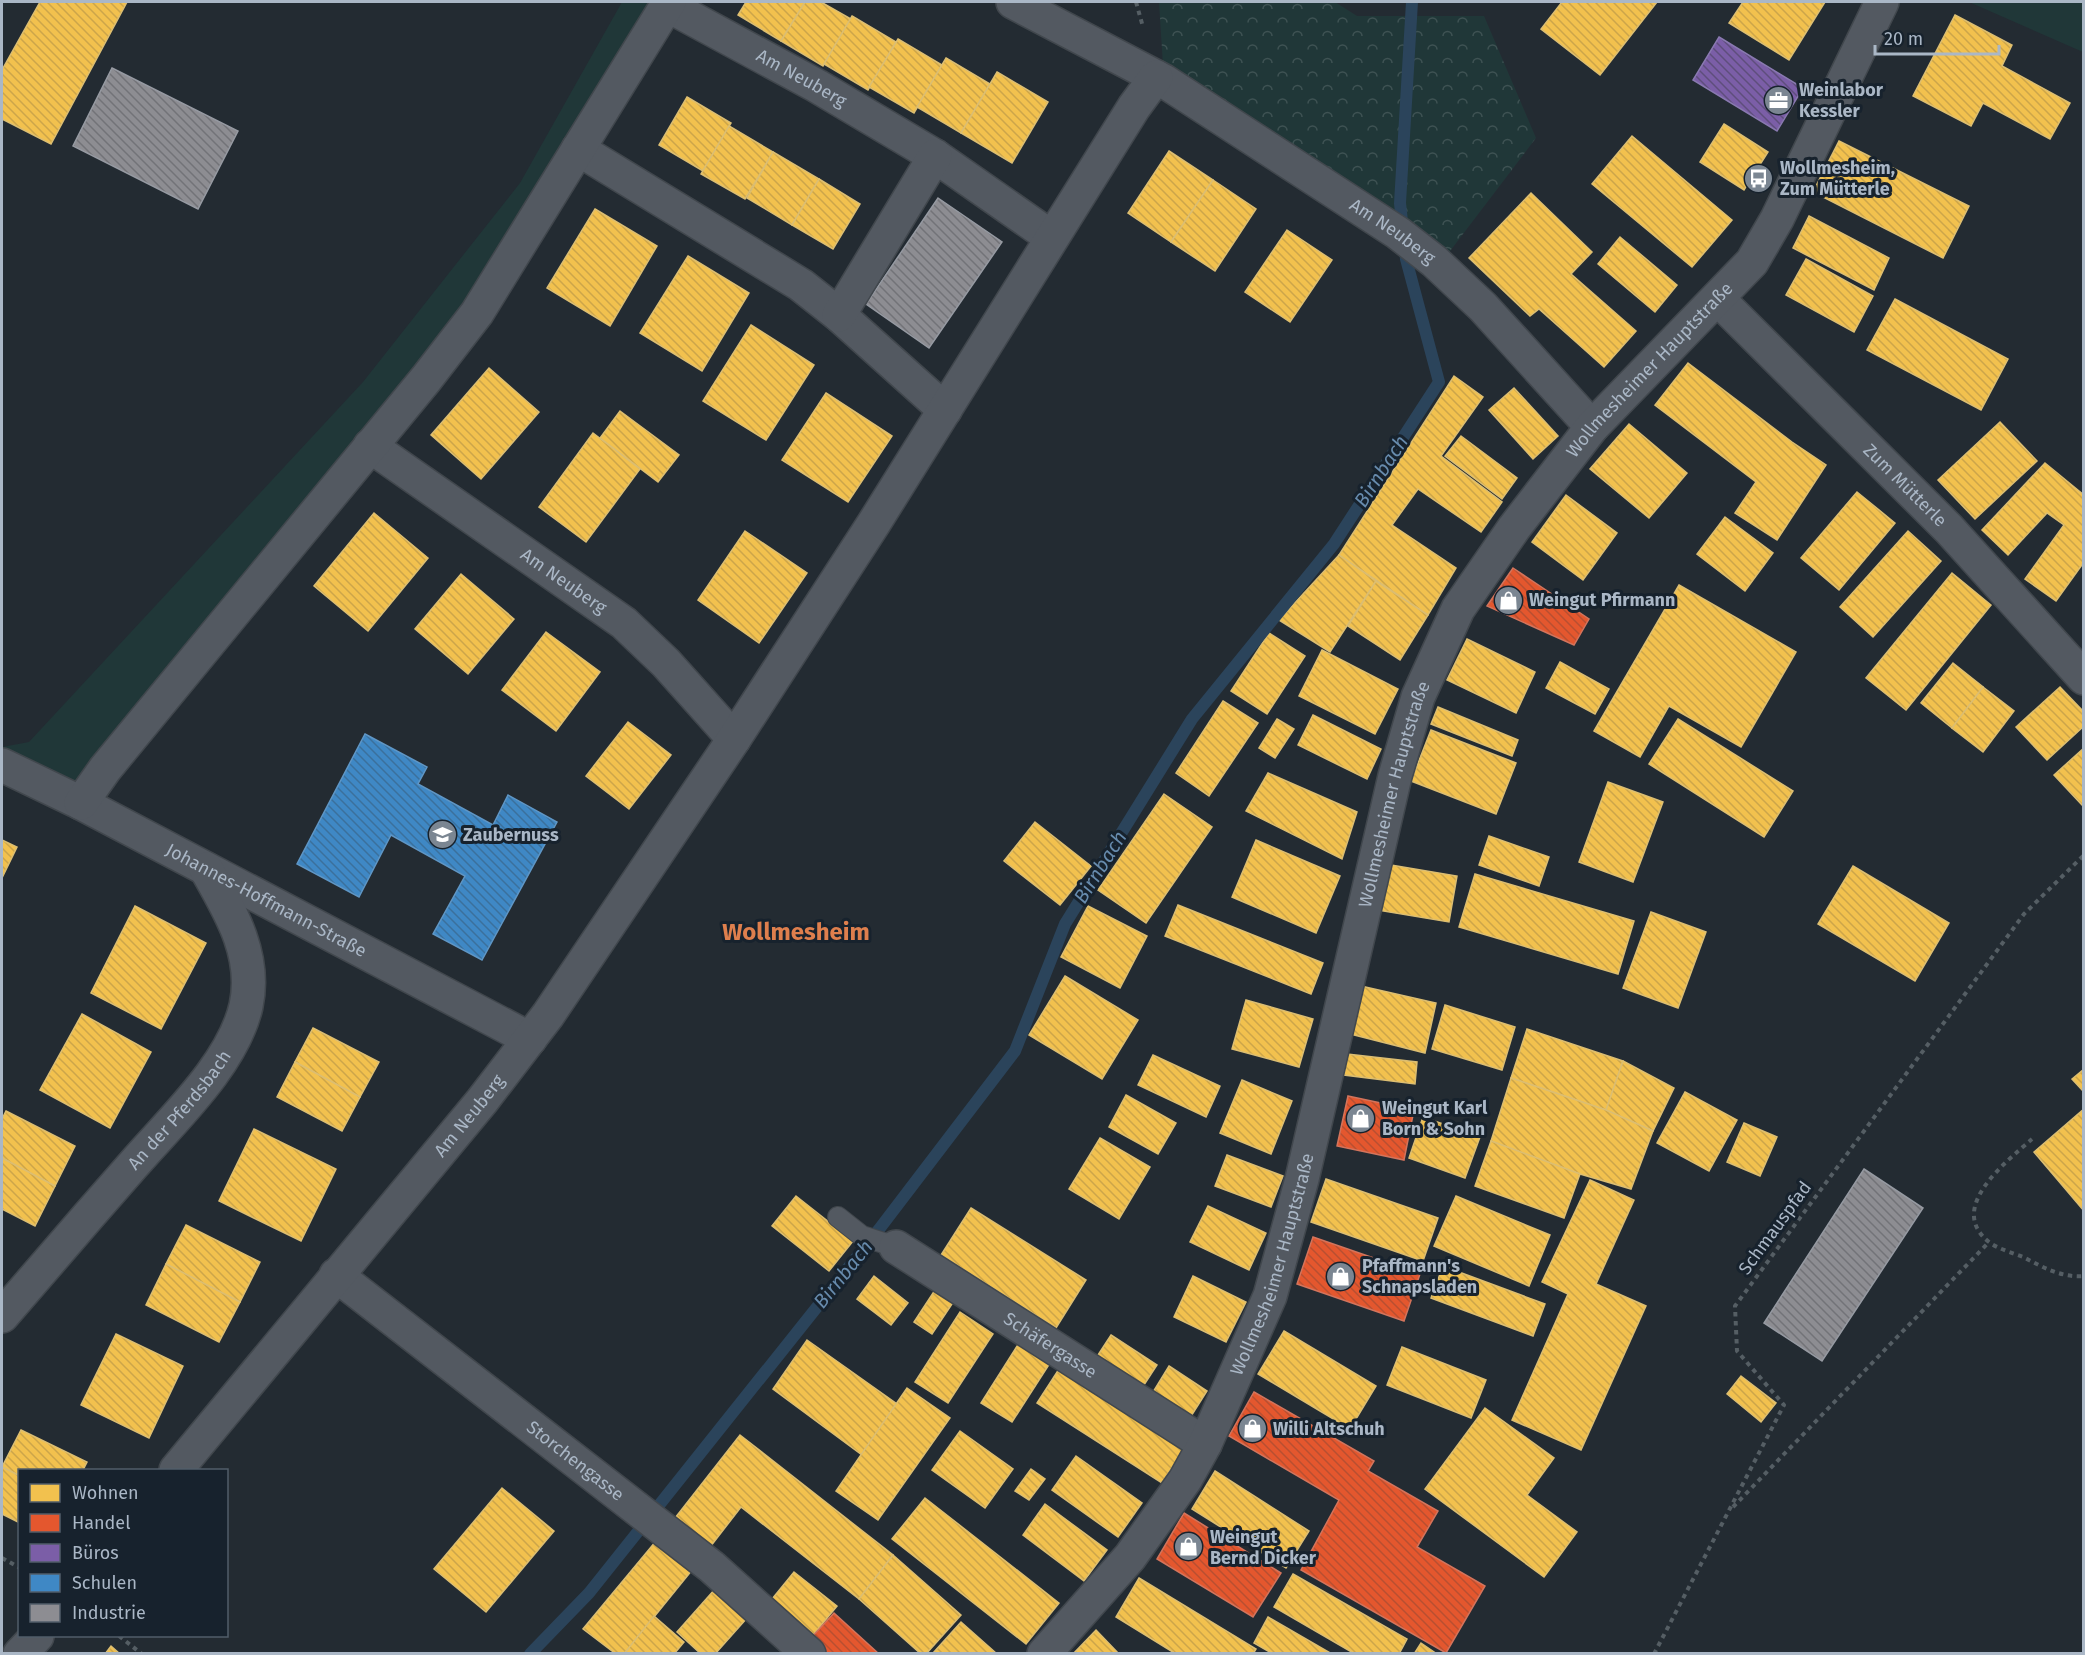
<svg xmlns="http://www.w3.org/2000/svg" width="2085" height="1655" font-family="'Fira Sans',sans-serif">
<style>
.grass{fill:#203738}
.forest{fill:url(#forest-crowns)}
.homes{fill:url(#homes-back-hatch);stroke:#dcbe72;stroke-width:1.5}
.shops{fill:url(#shops-back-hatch);stroke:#d3745c;stroke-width:1.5}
.offices{fill:url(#offices-back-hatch);stroke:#8979b0;stroke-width:1.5}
.schools{fill:url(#schools-back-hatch);stroke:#5f96c5;stroke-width:1.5}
.industry{fill:url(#industry-back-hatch);stroke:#969aa2;stroke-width:1.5}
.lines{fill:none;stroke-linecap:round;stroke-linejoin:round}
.stream{stroke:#2b445b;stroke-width:12}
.service-casing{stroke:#41474d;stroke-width:22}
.minor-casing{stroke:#41474d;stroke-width:36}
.path{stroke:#555e64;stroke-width:4;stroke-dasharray:4.5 4.5;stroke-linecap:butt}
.service{stroke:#535961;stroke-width:20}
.minor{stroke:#535961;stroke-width:33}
.labels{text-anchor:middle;stroke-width:6;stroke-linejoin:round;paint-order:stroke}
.street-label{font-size:18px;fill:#aab7c6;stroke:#17222d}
.poi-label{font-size:18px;font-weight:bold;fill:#aab7c6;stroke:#17222d;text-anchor:start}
.water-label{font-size:20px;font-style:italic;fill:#678bad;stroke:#17222d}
.district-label{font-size:24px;font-weight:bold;fill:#de7f4d;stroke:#17222d}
</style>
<defs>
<pattern id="forest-crowns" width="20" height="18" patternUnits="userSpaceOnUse" patternTransform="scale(1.5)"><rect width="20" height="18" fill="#203738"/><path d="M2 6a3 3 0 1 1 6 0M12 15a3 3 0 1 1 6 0" fill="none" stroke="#3e5253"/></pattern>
<pattern id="homes-back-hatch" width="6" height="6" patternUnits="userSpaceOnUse" patternTransform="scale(1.5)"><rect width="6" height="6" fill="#f2c14e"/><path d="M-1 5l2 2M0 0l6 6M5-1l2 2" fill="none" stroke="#cca54a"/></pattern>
<pattern id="shops-back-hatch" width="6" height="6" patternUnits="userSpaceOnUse" patternTransform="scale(1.5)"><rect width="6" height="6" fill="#e4572e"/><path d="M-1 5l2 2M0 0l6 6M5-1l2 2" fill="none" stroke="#b84f31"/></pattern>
<pattern id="offices-back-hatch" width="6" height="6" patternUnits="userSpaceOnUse" patternTransform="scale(1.5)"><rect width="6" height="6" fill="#7b5ea7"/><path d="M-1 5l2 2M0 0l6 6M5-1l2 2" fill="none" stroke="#5e4e7c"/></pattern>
<pattern id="schools-back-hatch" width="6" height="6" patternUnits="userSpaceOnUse" patternTransform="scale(1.5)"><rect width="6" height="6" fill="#3f88c5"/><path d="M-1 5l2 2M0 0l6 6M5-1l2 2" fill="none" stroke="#3b709c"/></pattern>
<pattern id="industry-back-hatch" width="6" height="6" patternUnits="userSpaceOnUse" patternTransform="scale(1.5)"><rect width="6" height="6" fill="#8d8d92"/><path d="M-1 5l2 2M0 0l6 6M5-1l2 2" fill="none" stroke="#727378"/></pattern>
</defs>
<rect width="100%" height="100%" fill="#232b32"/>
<!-- grass -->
<g class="grass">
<path d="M622 2H669L497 283 81 803 2 765V747L29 742 363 382 520 183Z"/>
<path d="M1969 2H2083V52Z"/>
</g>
<!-- forest -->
<path class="forest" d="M1159 2H1335L1357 16H1484L1536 138 1444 259 1164 81Z"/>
<!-- homes -->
<g class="homes">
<path d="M40 2H127L51 144 2 119V70Z"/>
<path d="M746 2H805L781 41 738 15Z"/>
<path d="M805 2H821L851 19 823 66 781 41Z"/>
<path d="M1562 2H1657L1600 75 1541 29Z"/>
<path d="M1743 2H1825L1789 60 1729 23Z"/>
<path d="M1955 15 2012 45 2002 66 2070 103 2050 139 1983 103 1971 126 1913 96Z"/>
<path d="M852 16 896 42 868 90 824 64Z"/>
<path d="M898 39 942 65 914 113 869 87Z"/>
<path d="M946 58 990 84 961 133 917 107Z"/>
<path d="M997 72 1048 102 1012 163 961 133Z"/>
<path d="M687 97 731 123 703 171 659 145Z"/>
<path d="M1724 124 1768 152 1744 190 1700 162Z"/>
<path d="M729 126 773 152 745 199 701 174Z"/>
<path d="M1632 136 1732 220 1692 267 1592 184Z"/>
<path d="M1839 141 1969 206 1943 258 1813 192Z"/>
<path d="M1169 151 1213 180 1171 242 1128 213Z"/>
<path d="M773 152 819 179 792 225 747 198Z"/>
<path d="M819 179 860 204 833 249 792 225Z"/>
<path d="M1213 180 1256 209 1215 271 1171 242Z"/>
<path d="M1531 193 1592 252 1571 274 1636 331 1604 367 1539 309 1530 316 1469 258Z"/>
<path d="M595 209 657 246 610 326 547 288Z"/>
<path d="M1809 216 1889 258 1874 290 1793 248Z"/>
<path d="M1287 230 1332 260 1290 322 1245 292Z"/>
<path d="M1620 237 1677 285 1655 312 1598 264Z"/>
<path d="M688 256 749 293 702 371 640 333Z"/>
<path d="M1806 259 1873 296 1854 332 1786 295Z"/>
<path d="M1895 299 2008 359 1981 410 1867 350Z"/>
<path d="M751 325 814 365 766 440 703 401Z"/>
<path d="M1688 363 1792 442 1826 465 1777 540 1735 513 1756 482 1655 405Z"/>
<path d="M489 368 539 412 481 479 431 435Z"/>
<path d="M1454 376 1483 397 1441 456 1502 502 1481 532 1418 489 1392 525 1456 568 1428 615 1339 555Z"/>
<path d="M1514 388 1558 436 1533 459 1489 410Z"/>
<path d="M826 393 892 436 848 502 782 460Z"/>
<path d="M620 411 679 455 658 482 600 438Z"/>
<path d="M2000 422 2037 461 1975 519 1938 480Z"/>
<path d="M1629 424 1687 473 1649 518 1590 469Z"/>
<path d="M593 433 640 469 586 542 539 507Z"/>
<path d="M1461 436 1517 478 1502 499 1445 456Z"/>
<path d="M2045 463 2084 495V562L2056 601 2025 579 2064 525 2047 513 2008 555 1982 530Z"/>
<path d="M1857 492 1895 523 1839 590 1801 558Z"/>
<path d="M1566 495 1617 533 1583 580 1532 542Z"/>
<path d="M374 513 428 558 368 631 314 586Z"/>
<path d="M1725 517 1773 553 1745 591 1697 554Z"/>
<path d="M745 531 807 573 759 643 698 600Z"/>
<path d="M1908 531 1941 561 1873 637 1840 607Z"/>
<path d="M1339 555 1376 581 1330 652 1279 620Z"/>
<path d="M1952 573 1991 605 1906 710 1866 678Z"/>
<path d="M461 574 514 619 468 674 415 629Z"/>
<path d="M1376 581 1428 615 1400 660 1348 626Z"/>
<path d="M1679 585 1796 652 1741 747 1669 706 1640 757 1594 731Z"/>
<path d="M546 632 600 672 556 731 502 690Z"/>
<path d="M1269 633 1305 656 1267 714 1231 691Z"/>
<path d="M1467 639 1535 672 1516 713 1447 680Z"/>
<path d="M1322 650 1398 689 1375 734 1299 696Z"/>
<path d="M1560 662 1609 689 1595 714 1546 688Z"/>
<path d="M1953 663 1983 687 1952 728 1921 703Z"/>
<path d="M1983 687 2014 711 1983 752 1952 728Z"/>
<path d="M2060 687 2084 712V726L2047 760 2016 727Z"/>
<path d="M1223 701 1258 723 1209 796 1176 773Z"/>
<path d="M1438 707 1518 740 1512 756 1431 724Z"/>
<path d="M1313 715 1381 749 1367 779 1298 745Z"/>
<path d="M1277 719 1294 729 1275 758 1259 748Z"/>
<path d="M1678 719 1793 791 1764 837 1649 764Z"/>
<path d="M628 722 671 755 629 809 586 776Z"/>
<path d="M1431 730 1516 763 1496 814 1411 781Z"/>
<path d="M2084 748V807L2054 775Z"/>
<path d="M1268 773 1357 812 1342 859 1246 811Z"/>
<path d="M1608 782 1663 802 1633 882 1579 862Z"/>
<path d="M1164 794 1212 827 1146 923 1098 890Z"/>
<path d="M1035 822 1091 866 1060 905 1004 861Z"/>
<path d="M1489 836 1549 857 1539 886 1479 865Z"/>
<path d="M2 840 17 847 2 878Z"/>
<path d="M1256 840 1340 876 1316 933 1232 897Z"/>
<path d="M1385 864 1457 876 1449 922 1377 910Z"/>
<path d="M1853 866 1949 923 1915 981 1818 924Z"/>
<path d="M1475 874 1634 921 1618 974 1459 927Z"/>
<path d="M1178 905 1323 963 1311 994 1165 936Z"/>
<path d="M135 906 206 943 161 1029 91 993Z"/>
<path d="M1088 906 1147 936 1120 988 1061 957Z"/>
<path d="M1651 912 1706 932 1678 1008 1623 988Z"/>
<path d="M1065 976 1138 1020 1102 1079 1029 1035Z"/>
<path d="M1361 986 1436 1003 1425 1053 1350 1034Z"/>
<path d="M1246 1000 1313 1019 1299 1067 1232 1049Z"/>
<path d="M1445 1005 1515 1027 1502 1070 1432 1049Z"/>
<path d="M82 1014 151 1052 110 1128 40 1090Z"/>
<path d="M313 1028 379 1062 360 1097 295 1062Z"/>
<path d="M1527 1029 1623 1061 1606 1110 1511 1078Z"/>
<path d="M1347 1054 1417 1062 1415 1084 1344 1075Z"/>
<path d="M1153 1055 1220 1086 1206 1117 1138 1085Z"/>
<path d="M1623 1061 1674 1088 1653 1131 1606 1110Z"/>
<path d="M295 1062 360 1097 342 1131 277 1097Z"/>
<path d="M2084 1069V1092L2072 1079Z"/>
<path d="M1511 1078 1606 1110 1653 1131 1631 1189 1580 1174 1491 1141Z"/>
<path d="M1242 1080 1292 1101 1271 1154 1220 1133Z"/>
<path d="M1685 1092 1737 1120 1709 1171 1657 1143Z"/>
<path d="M1126 1095 1176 1123 1158 1154 1109 1127Z"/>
<path d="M2084 1109V1211L2034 1152Z"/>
<path d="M6 1111 75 1146 55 1186 2 1158V1119Z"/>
<path d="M1423 1117 1480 1137 1465 1178 1409 1158Z"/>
<path d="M1744 1123 1777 1137 1760 1176 1727 1162Z"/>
<path d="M254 1129 336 1169 301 1241 219 1201Z"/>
<path d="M1100 1138 1150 1167 1119 1219 1069 1189Z"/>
<path d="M1491 1141 1580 1174 1564 1218 1475 1186Z"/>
<path d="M1227 1155 1283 1176 1271 1207 1215 1186Z"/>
<path d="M2 1158 55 1186 35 1226 2 1209Z"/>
<path d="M1326 1179 1438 1218 1423 1261 1311 1222Z"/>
<path d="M1590 1180 1634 1200 1596 1284 1646 1306 1581 1450 1512 1420 1568 1294 1542 1282Z"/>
<path d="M796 1196 853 1241 829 1271 772 1226Z"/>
<path d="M1456 1196 1550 1235 1529 1286 1434 1246Z"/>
<path d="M1208 1206 1266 1233 1249 1270 1190 1242Z"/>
<path d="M971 1208 1086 1280 1056 1328 941 1255Z"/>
<path d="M186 1225 260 1262 240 1302 166 1264Z"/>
<path d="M166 1264 240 1302 219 1342 146 1305Z"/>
<path d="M1443 1266 1545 1304 1533 1336 1431 1298Z"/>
<path d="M874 1276 908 1303 891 1325 857 1299Z"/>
<path d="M1193 1276 1246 1302 1226 1342 1174 1317Z"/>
<path d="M935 1290 954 1301 932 1334 914 1322Z"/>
<path d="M960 1312 993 1334 948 1403 915 1382Z"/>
<path d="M1284 1331 1376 1386 1350 1429 1258 1374Z"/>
<path d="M116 1334 183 1366 149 1438 81 1405Z"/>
<path d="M1111 1335 1157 1365 1142 1388 1096 1358Z"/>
<path d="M807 1340 897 1404 862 1455 773 1389Z"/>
<path d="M1019 1343 1050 1363 1012 1422 981 1403Z"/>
<path d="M1402 1347 1486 1380 1471 1418 1387 1385Z"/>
<path d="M1169 1366 1207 1391 1188 1421 1150 1397Z"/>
<path d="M1059 1369 1184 1449 1162 1483 1037 1403Z"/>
<path d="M1741 1376 1776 1403 1761 1422 1727 1394Z"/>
<path d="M907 1388 950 1418 878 1520 836 1491Z"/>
<path d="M1485 1408 1554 1458 1527 1495 1577 1532 1544 1577 1425 1489Z"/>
<path d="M21 1430 87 1462 83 1470H20V1476L2 1467Z"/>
<path d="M960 1431 1013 1469 985 1508 932 1470Z"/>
<path d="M740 1435 893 1555 859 1599 741 1507 707 1551 671 1523Z"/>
<path d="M1076 1456 1142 1503 1118 1537 1052 1490Z"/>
<path d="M2 1467 20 1476V1523L2 1514Z"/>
<path d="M1031 1469 1045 1479 1029 1500 1015 1491Z"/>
<path d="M1215 1471 1309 1531 1286 1568 1192 1509Z"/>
<path d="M502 1488 554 1531 486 1612 434 1569Z"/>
<path d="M925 1498 1059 1603 1026 1644 892 1539Z"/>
<path d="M1045 1504 1107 1550 1084 1581 1023 1535Z"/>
<path d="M656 1541 692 1570 624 1654H616L583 1629Z"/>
<path d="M893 1555 961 1615 926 1654H921L859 1599Z"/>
<path d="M794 1572 837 1606 809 1640 768 1604Z"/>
<path d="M1293 1574 1407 1639 1399 1654H1355L1274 1607Z"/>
<path d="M1139 1578 1256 1649 1253 1654H1176L1116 1617Z"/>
<path d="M715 1589 747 1618 715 1654H701L677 1632Z"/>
<path d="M654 1616 684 1642 674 1654H624Z"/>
<path d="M1268 1617 1332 1654H1273L1254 1643Z"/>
<path d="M961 1622 997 1654 933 1653Z"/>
<path d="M1096 1630 1119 1654H1073Z"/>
<path d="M1421 1643 1437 1654H1414Z"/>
<path d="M111 1646 120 1654H105Z"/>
</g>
<!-- shops -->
<g class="shops">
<path d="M1513 568 1589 619 1574 645 1487 606Z"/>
<path d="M1348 1096 1414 1110 1404 1160 1337 1146Z"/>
<path d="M1313 1237 1420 1274 1404 1321 1297 1284Z"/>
<path d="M1254 1392 1374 1461 1368 1471 1438 1511 1417 1547 1485 1586 1446 1653 1301 1570 1339 1500 1229 1436Z"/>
<path d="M1184 1513 1281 1573 1253 1617 1157 1559Z"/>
<path d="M834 1613 879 1654H824L809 1640Z"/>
</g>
<!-- offices -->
<path class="offices" d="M1719 37 1803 88 1777 131 1693 80Z"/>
<!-- schools -->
<path class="schools" d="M365 734 427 767 418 784 493 825 508 795 557 822 482 960 433 934 465 876 391 835 359 897 297 864Z"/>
<!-- industry -->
<g class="industry">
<path d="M112 68 238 131 198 209 73 146Z"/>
<path d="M938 198 1002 242 929 348 866 304Z"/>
<path d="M1864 1169 1923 1208 1822 1361 1764 1323Z"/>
</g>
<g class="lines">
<!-- stream -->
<path class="stream" d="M530 1654 589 1593 880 1228 1015 1051 1065 924 1192 719 1334 544 1439 382 1406 259 1400 203 1412 2"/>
<defs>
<path id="service" d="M838 1217 862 1236 896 1247"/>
<g id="minor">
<path id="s1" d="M1013 2 1164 81 1398 233 1434 261 1483 307 1592 427"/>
<path id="s2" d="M667 5 817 86 935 156 1051 237"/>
<path d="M578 149 801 285 839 315 945 410"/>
<path id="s3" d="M1718 299 1949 529 2084 678"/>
<path d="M839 315 935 156"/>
<path id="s4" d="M370 446 624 623 666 663 734 739"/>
<path id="s5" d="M2 765 81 803 530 1039"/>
<path d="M81 803 105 769 426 379 477 313 669 2"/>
<path id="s6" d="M896 1247 1205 1444"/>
<path id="s7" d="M336 1275 712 1567 809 1654"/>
<path id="s8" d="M2 1316C45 1266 89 1215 133 1165 172 1120 233 1064 246 1006 257 955 230 911 206 869"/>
<path id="s9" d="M176 1470 482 1101 548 1015 734 739 874 523 1134 107 1156 77"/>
<path d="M20 1654 37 1636"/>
<path id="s10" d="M1044 1654 1130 1557 1185 1480 1205 1444 1270 1296 1302 1179 1395 776 1418 697 1458 609 1514 528 1592 427 1752 262 1777 219 1882 2"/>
</g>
</defs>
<!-- service casing -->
<use href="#service" class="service-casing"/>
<!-- minor casing -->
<use href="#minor" class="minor-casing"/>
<!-- path -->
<g class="path">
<path d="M1136 2 1143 27"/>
<path d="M2032 1139C2006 1162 1946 1208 1989 1242 1998 1249 2013 1253 2023 1257 2043 1267 2061 1278 2084 1276"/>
<path d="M1733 1507 1989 1242"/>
<path d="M2 1558 20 1568"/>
<path d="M119 1636 142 1654"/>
<path d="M1654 1654 1784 1405 1737 1351 1735 1306 2024 914 2084 855"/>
</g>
<!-- service -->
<use href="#service" class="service"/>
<!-- minor -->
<use href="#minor" class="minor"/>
</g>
<!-- icons -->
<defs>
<symbol id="office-disc" viewBox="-11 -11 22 22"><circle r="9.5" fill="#7b8692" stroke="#17222d"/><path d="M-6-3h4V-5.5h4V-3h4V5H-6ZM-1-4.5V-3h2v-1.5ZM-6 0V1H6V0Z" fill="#fff"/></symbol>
<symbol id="bus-disc" viewBox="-11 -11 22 22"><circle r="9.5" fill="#7b8692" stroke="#17222d"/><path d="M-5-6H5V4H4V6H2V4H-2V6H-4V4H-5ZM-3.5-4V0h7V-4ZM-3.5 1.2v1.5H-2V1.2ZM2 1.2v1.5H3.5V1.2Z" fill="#fff"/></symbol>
<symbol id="shop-disc" viewBox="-11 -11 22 22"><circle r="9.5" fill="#7b8692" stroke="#17222d"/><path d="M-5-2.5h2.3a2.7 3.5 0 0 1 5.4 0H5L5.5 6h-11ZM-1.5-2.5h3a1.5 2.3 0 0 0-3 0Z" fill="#fff"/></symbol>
<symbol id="school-disc" viewBox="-11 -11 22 22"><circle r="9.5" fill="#7b8692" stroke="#17222d"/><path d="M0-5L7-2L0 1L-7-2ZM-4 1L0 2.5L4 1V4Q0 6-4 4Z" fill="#fff"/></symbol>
</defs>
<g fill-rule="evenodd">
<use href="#office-disc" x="1762" y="84" width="33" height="33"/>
<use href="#bus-disc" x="1742" y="162" width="33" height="33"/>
<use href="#shop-disc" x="1492" y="584" width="33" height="33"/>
<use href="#school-disc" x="426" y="818" width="33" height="33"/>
<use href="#shop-disc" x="1344" y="1102" width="33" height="33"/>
<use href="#shop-disc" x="1324" y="1260" width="33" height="33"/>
<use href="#shop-disc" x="1236" y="1412" width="33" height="33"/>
<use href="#shop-disc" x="1172" y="1530" width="33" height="33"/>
</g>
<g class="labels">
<!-- street labels -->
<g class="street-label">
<text dy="6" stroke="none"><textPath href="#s2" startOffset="153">Am Neuberg</textPath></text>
<text dy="6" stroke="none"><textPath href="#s1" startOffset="444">Am Neuberg</textPath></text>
<text dy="6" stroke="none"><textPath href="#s10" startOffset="1448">Wollmesheimer Hauptstraße</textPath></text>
<text dy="6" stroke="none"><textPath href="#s3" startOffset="264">Zum Mütterle</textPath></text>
<text dy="6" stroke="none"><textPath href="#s4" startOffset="236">Am Neuberg</textPath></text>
<text dy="6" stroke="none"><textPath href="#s10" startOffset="944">Wollmesheimer Hauptstraße</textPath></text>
<text dy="6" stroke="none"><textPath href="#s5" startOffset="297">Johannes-Hoffmann-Straße</textPath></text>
<text dy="6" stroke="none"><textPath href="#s8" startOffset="272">An der Pferdsbach</textPath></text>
<text dy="6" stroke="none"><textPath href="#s9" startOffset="460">Am Neuberg</textPath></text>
<text transform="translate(1775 1228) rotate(-54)" y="6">Schmauspfad</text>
<text dy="6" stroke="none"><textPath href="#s10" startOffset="458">Wollmesheimer Hauptstraße</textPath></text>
<text dy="6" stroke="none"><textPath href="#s6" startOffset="183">Schäfergasse</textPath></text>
<text dy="6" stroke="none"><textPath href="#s7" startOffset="303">Storchengasse</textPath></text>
</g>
<!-- poi labels -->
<g class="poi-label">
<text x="1799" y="96">Weinlabor<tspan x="1799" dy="21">Kessler</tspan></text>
<text x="1780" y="174">Wollmesheim,<tspan x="1780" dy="21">Zum Mütterle</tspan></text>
<text x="1529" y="606">Weingut Pfirmann</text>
<text x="463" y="841">Zaubernuss</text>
<text x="1382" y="1114">Weingut Karl<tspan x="1382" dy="21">Born &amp; Sohn</tspan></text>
<text x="1362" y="1272">Pfaffmann's<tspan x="1362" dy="21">Schnapsladen</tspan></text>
<text x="1273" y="1435">Willi Altschuh</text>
<text x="1210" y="1543">Weingut<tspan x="1210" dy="21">Bernd Dicker</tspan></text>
</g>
<!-- water labels -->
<g class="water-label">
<text transform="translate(1381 471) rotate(-57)" y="7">Birnbach</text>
<text transform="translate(1100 867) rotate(-58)" y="7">Birnbach</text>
<text transform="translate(843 1274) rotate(-51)" y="7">Birnbach</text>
</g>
<!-- district labels -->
<g class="district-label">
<text x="796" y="940">Wollmesheim</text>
</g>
</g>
<!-- border -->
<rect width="2085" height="1655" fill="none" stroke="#aab7c6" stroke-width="6"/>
<!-- legend -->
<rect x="18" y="1469" width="210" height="168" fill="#17222d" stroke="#525e6a" stroke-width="1.5"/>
<rect x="30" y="1484" width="30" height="18" fill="#f2c14e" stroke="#525e6a" stroke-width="1.5"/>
<text x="72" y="1499" font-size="18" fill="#aab7c6">Wohnen</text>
<rect x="30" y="1514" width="30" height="18" fill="#e4572e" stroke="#525e6a" stroke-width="1.5"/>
<text x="72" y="1529" font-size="18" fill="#aab7c6">Handel</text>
<rect x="30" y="1544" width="30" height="18" fill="#7b5ea7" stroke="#525e6a" stroke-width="1.5"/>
<text x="72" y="1559" font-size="18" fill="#aab7c6">Büros</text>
<rect x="30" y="1574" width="30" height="18" fill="#3f88c5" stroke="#525e6a" stroke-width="1.5"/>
<text x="72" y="1589" font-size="18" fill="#aab7c6">Schulen</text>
<rect x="30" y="1604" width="30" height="18" fill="#8d8d92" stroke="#525e6a" stroke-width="1.5"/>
<text x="72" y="1619" font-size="18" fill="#aab7c6">Industrie</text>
<!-- scale -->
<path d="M1875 45v9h124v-9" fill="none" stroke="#aab7c6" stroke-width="3"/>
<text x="1884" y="45" font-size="18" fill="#aab7c6" stroke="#17222d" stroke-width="4.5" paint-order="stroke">20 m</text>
</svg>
